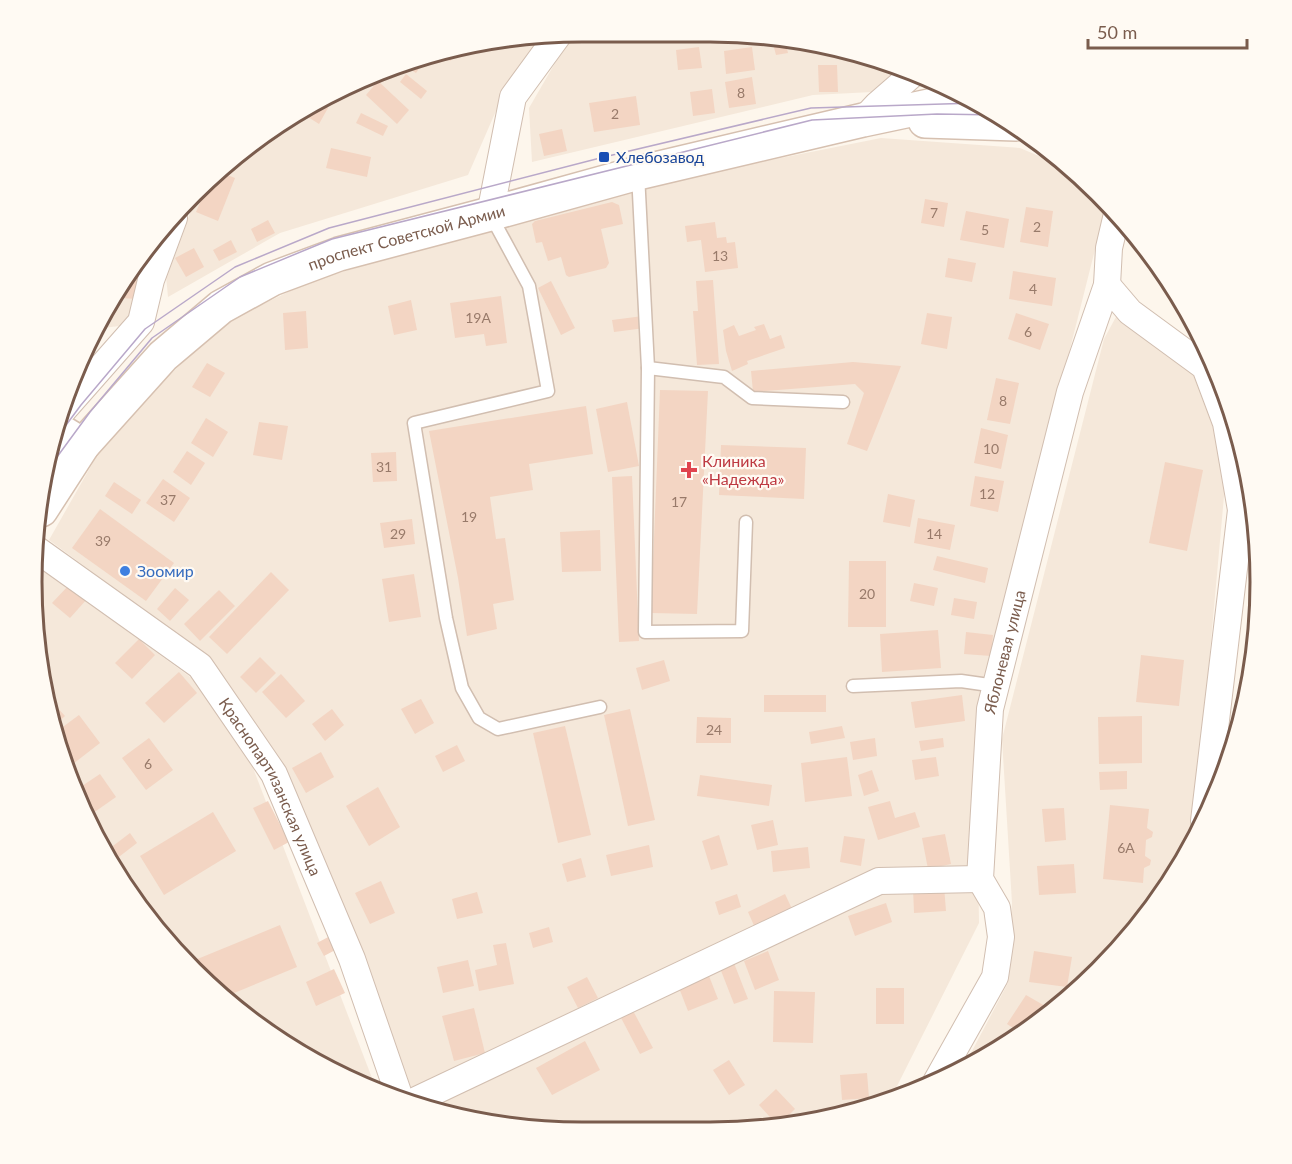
<svg xmlns="http://www.w3.org/2000/svg" width="1292" height="1164" font-family="Lato,sans-serif">
<style>
.residential{fill:#f5e8da}
.building{fill:#f3d5c3}
.lines{fill:none;stroke-linecap:round;stroke-linejoin:round}
.lane-casing{stroke:#d1beb0;stroke-width:15}
.street-casing{stroke:#d1beb0;stroke-width:28}
.secondary-casing{stroke:#d6c0b0;stroke-width:36}
.lane{stroke:#fff;stroke-width:12}
.street{stroke:#fff;stroke-width:26}
.secondary{stroke:#fff;stroke-width:33}
.tram{stroke:#b9a8c9;stroke-width:1.5}
.transit-dot{fill:#1a4fb4;stroke:#fffaf3;stroke-width:2}
.health-dot{fill:#e0444e;stroke:#fffaf3;stroke-width:2}
.shop-dot{fill:#3f7fe0;stroke:#fffaf3;stroke-width:2}
.labels{text-anchor:middle;stroke-width:4.5;stroke-linejoin:round;paint-order:stroke}
.number-label{font-size:14px;fill:#987a6a}
.transit-label{font-size:16px;fill:#164399;stroke:#fffaf3;text-anchor:start}
.street-label{font-size:16px;fill:#7a5c4d;stroke:#fffaf3}
.health-label{font-size:16px;fill:#be3a42;stroke:#fffaf3;text-anchor:start}
.shop-label{font-size:16px;fill:#366cbe;stroke:#fffaf3;text-anchor:start}
.rim{fill:none;stroke:#7a5c4d;stroke-width:3}
</style>
<rect width="100%" height="100%" fill="#fdf6ec"/>
<!-- residential -->
<g class="residential">
<path d="M573 32 818 42 902 68 872 92 813 95 532 162 529 108Z"/>
<path d="M547 35 506 88 468 175 280 233 168 297 166 276 197 195 247 145 339 88 474 42Z"/>
<path d="M881 138 1020 148 1072 170 1099 192 1107 202 976 722 979 923 890 1100 818 1122 710 1132 510 1128 405 1103 278 761 209 658 49 540 112 429 226 322 309 282 601 194Z"/>
<path d="M150 242 143 292 128 325 94 329Z"/>
<path d="M1117 315 1199 378 1226 474 1193 841 1168 888 1100 971 1016 1040 963 1068 1008 983 1012 903 1002 739 1104 339Z"/>
<path d="M39 567 193 679 250 760 377 1091 307 1059 219 996 145 917 88 825 42 690 32 582Z"/>
</g>
<!-- building -->
<g class="building">
<path d="M772 40 785 41 788 53 776 55Z"/>
<path d="M469 44 450 61 443 53Z"/>
<path d="M699 47 702 68 678 70 676 50Z"/>
<path d="M752 47 755 70 726 74 724 51Z"/>
<path d="M425 59 416 73 405 66 415 62Z"/>
<path d="M818 65H837L838 92H819Z"/>
<path d="M406 74 427 91 421 99 400 82Z"/>
<path d="M752 77 756 104 729 108 725 82Z"/>
<path d="M378 81 409 110 397 124 366 95Z"/>
<path d="M712 89 715 113 693 116 690 92Z"/>
<path d="M636 96 640 125 594 132 589 103Z"/>
<path d="M318 101 328 108 319 124 300 112Z"/>
<path d="M361 113 388 126 383 136 356 123Z"/>
<path d="M562 129 567 151 544 156 539 134Z"/>
<path d="M331 148 371 157 367 177 326 168Z"/>
<path d="M220 172 235 178 218 221 196 212 207 186Z"/>
<path d="M925 199 948 203 944 227 921 223Z"/>
<path d="M612 202 619 205 623 224 601 229 609 263 606 268 569 277 566 275 561 257 548 261 542 242 536 243 532 224 535 221Z"/>
<path d="M1026 207 1053 211 1048 247 1020 242Z"/>
<path d="M966 211 1009 219 1004 248 960 240Z"/>
<path d="M268 220 275 233 257 242 251 229Z"/>
<path d="M715 222 717 238 726 237 727 243 735 242 738 268 705 272 701 240 687 242 685 226Z"/>
<path d="M231 240 237 252 219 261 213 250Z"/>
<path d="M194 248 204 267 186 277 175 258Z"/>
<path d="M948 258 976 263 972 282 945 277Z"/>
<path d="M1013 271 1056 278 1052 306 1009 299Z"/>
<path d="M129 274H139L138 299 119 298V289Z"/>
<path d="M713 280 719 364 697 365 693 311H698L696 281Z"/>
<path d="M551 281 575 328 561 335 538 288Z"/>
<path d="M501 296 507 343 486 346 484 334 455 338 450 303Z"/>
<path d="M411 300 417 330 394 335 388 306Z"/>
<path d="M306 311 308 348 285 350 283 313Z"/>
<path d="M927 313 952 317 947 349 921 344Z"/>
<path d="M1016 313 1049 324 1040 350 1008 339Z"/>
<path d="M643 316 645 328 614 332 612 320Z"/>
<path d="M764 324 770 339 781 335 785 348 747 361 748 364 732 371 726 351 723 330 734 325 739 336 756 330 754 327Z"/>
<path d="M853 362 901 366 867 451 847 444 864 393 855 384 753 392 751 371Z"/>
<path d="M207 363 225 373 210 397 192 387Z"/>
<path d="M996 378 1019 383 1010 424 987 420Z"/>
<path d="M660 390 708 391 697 614 651 613Z"/>
<path d="M627 402 639 466 608 472 596 409Z"/>
<path d="M586 406 593 454 529 464 533 490 490 497 496 539 505 538 514 600 493 604 497 629 467 636 458 578 429 431Z"/>
<path d="M206 418 228 432 213 457 191 443Z"/>
<path d="M259 422 288 426 282 460 253 455Z"/>
<path d="M981 428 1008 435 1001 469 974 463Z"/>
<path d="M721 445 806 448 804 499 719 495Z"/>
<path d="M187 451 205 463 191 485 173 472Z"/>
<path d="M396 452 397 481 373 482 371 453Z"/>
<path d="M1165 462 1203 470 1187 551 1149 543Z"/>
<path d="M632 476 639 641 619 642 612 477Z"/>
<path d="M975 476 1004 481 998 512 970 506Z"/>
<path d="M163 479 190 498 174 522 146 503Z"/>
<path d="M114 482 141 500 132 514 105 496Z"/>
<path d="M888 494 915 500 910 527 883 522Z"/>
<path d="M100 509 174 563 146 601 72 548Z"/>
<path d="M918 518 955 525 950 550 914 543Z"/>
<path d="M412 519 415 544 384 548 380 523Z"/>
<path d="M600 530 601 571 562 572 560 532Z"/>
<path d="M937 556 988 568 985 583 933 570Z"/>
<path d="M849 561H886V627H848Z"/>
<path d="M271 572 289 590 227 654 209 637Z"/>
<path d="M414 574 421 617 389 622 382 579Z"/>
<path d="M914 583 938 588 934 606 910 601Z"/>
<path d="M70 584 87 599 70 618 52 603Z"/>
<path d="M175 588 189 600 170 621 157 609Z"/>
<path d="M219 590 235 606 200 641 184 624Z"/>
<path d="M954 598 977 602 974 619 951 615Z"/>
<path d="M938 630 941 668 882 672 880 634Z"/>
<path d="M966 632 993 635 991 656 964 654Z"/>
<path d="M139 639 155 655 132 679 115 663Z"/>
<path d="M1141 655 1184 660 1179 706 1136 702Z"/>
<path d="M260 657 276 673 256 693 240 677Z"/>
<path d="M664 660 670 681 642 690 636 668Z"/>
<path d="M179 672 197 693 164 723 145 703Z"/>
<path d="M281 674 305 701 286 718 262 692Z"/>
<path d="M43 692 65 716 54 726 46 702Z"/>
<rect x="764" y="695" width="62" height="17"/>
<path d="M962 695 965 721 915 728 911 702Z"/>
<path d="M421 699 434 723 415 734 401 709Z"/>
<path d="M332 709 344 725 325 741 312 724Z"/>
<path d="M630 709 655 820 628 826 604 715Z"/>
<path d="M79 715 100 743 69 767 56 732Z"/>
<path d="M1142 716V763L1099 764 1098 717Z"/>
<path d="M697 717 731 718V743H696Z"/>
<path d="M565 726 591 835 558 843 533 733Z"/>
<path d="M842 726 845 738 811 744 809 732Z"/>
<path d="M149 738 173 770 146 790 122 758Z"/>
<path d="M875 738 877 756 853 760 850 742Z"/>
<path d="M943 738 944 747 921 751 919 741Z"/>
<path d="M457 745 465 761 443 772 435 756Z"/>
<path d="M321 752 334 777 306 793 292 768Z"/>
<path d="M847 757 852 796 805 802 801 763Z"/>
<path d="M936 757 939 776 915 780 912 760Z"/>
<path d="M872 770 879 791 864 796 858 775Z"/>
<path d="M1127 771V789L1100 790 1099 772Z"/>
<path d="M100 774 116 797 86 818 76 790Z"/>
<path d="M700 775 772 785 769 806 697 796Z"/>
<path d="M378 787 400 827 369 846 346 806Z"/>
<path d="M268 801 289 842 274 850 253 808Z"/>
<path d="M890 801 895 818 915 812 920 827 878 840 868 807Z"/>
<path d="M1110 805 1149 809 1147 828 1153 832 1152 837 1146 840 1145 856 1151 860 1150 865 1144 868 1143 883 1103 879Z"/>
<path d="M1064 808 1066 840 1045 842 1042 809Z"/>
<path d="M213 812 236 851 164 895 140 856Z"/>
<path d="M773 820 778 845 757 850 751 825Z"/>
<path d="M130 833 137 843 111 863 105 852Z"/>
<path d="M945 834 951 864 928 869 922 838Z"/>
<path d="M719 835 728 865 711 870 702 841Z"/>
<path d="M844 836 865 839 861 866 840 862Z"/>
<path d="M649 845 653 867 611 876 606 855Z"/>
<path d="M808 847 810 868 773 872 771 851Z"/>
<path d="M581 858 586 877 567 882 562 864Z"/>
<path d="M1074 864 1076 893 1039 895 1037 866Z"/>
<path d="M381 881 395 913 370 924 355 893Z"/>
<path d="M944 886 946 911 914 913 913 888Z"/>
<path d="M477 892 483 913 457 919 452 899Z"/>
<path d="M737 894 741 907 719 915 715 902Z"/>
<path d="M785 894 793 911 756 930 748 912Z"/>
<path d="M886 903 892 922 855 936 848 916Z"/>
<path d="M280 925 297 967 222 998 202 978 195 960Z"/>
<path d="M549 927 553 942 533 948 529 933Z"/>
<path d="M332 935 339 948 324 956 317 943Z"/>
<path d="M506 943 514 984 479 991 475 970 497 965 493 945Z"/>
<path d="M768 951 779 980 755 990 744 961Z"/>
<path d="M1034 951 1072 957 1067 987 1029 982Z"/>
<path d="M732 958 748 999 734 1004 718 963Z"/>
<path d="M468 960 474 986 443 993 437 967Z"/>
<path d="M334 969 345 993 316 1006 306 982Z"/>
<path d="M709 976 718 999 688 1011 679 988Z"/>
<path d="M587 977 598 998 578 1008 567 987Z"/>
<rect x="876" y="988" width="28" height="36"/>
<path d="M774 991 815 992 813 1043 773 1042Z"/>
<path d="M1026 995 1052 1010 1018 1038 1013 1035 1016 1030 1007 1024Z"/>
<path d="M631 1007 653 1048 640 1054 619 1014Z"/>
<path d="M474 1008 485 1053 454 1061 442 1016Z"/>
<path d="M585 1041 600 1070 552 1095 536 1068Z"/>
<path d="M729 1060 745 1085 729 1095 713 1070Z"/>
<path d="M867 1073 869 1098 842 1100 840 1075Z"/>
<path d="M776 1089 795 1109 778 1126 759 1105Z"/>
</g>
<g class="lines">
<defs>
<g id="lane">
<path d="M638 174 648 368 645 632 742 631 746 522"/>
<path d="M491 216 529 286 548 391 414 423 446 618 462 688 479 718 498 729 600 707"/>
<path d="M648 368 724 377 752 398 843 402"/>
<path d="M853 686 961 681 996 686"/>
</g>
<g id="street">
<path d="M863 120 877 105 915 72"/>
<path d="M490 214 513 97 559 34"/>
<path d="M1107 285 1130 312 1205 367 1226 423 1241 510 1204 821"/>
<path d="M59 415 141 322 151 280 174 218"/>
<path id="s1" d="M36 549 200 666 274 774 352 959 401 1101"/>
<path id="s2" d="M936 1082 995 977 1001 937 997 908 980 879 990 709 1070 392 1107 285 1109 248 1117 214"/>
<path d="M408 1104 879 881 980 879"/>
</g>
<g id="secondary">
<path d="M925 121 1016 124"/>
<path d="M55 428 83 445"/>
<path id="s3" d="M41 510 83 445 163 356 221 307 272 279 339 254 490 214 638 173 863 120 967 98"/>
</g>
</defs>
<!-- lane casing -->
<use href="#lane" class="lane-casing"/>
<!-- street casing -->
<use href="#street" class="street-casing"/>
<!-- secondary casing -->
<use href="#secondary" class="secondary-casing"/>
<!-- lane -->
<use href="#lane" class="lane"/>
<!-- street -->
<use href="#street" class="street"/>
<!-- secondary -->
<use href="#secondary" class="secondary"/>
<!-- tram -->
<g class="tram">
<path d="M49 448 81 405 145 329 235 267 329 228 604 157 811 108 976 103"/>
<path d="M46 472 90 412 152 338 240 277 332 239 812 120 937 114 998 115"/>
</g>
</g>
<!-- markers -->
<rect class="transit-dot" x="598" y="151" width="12" height="12" rx="3"/>
<path class="health-dot" d="M686 461h6v6h6v6h-6v6h-6v-6h-6v-6h6z"/>
<circle class="shop-dot" cx="125" cy="571" r="6"/>
<g class="labels">
<!-- number labels -->
<g class="number-label">
<text x="741" y="98">8</text>
<text x="615" y="119">2</text>
<text x="934" y="218">7</text>
<text x="1037" y="232">2</text>
<text x="985" y="235">5</text>
<text x="720" y="261">13</text>
<text x="1033" y="294">4</text>
<text x="478" y="323">19А</text>
<text x="1028" y="337">6</text>
<text x="1003" y="406">8</text>
<text x="991" y="454">10</text>
<text x="384" y="472">31</text>
<text x="987" y="499">12</text>
<text x="168" y="505">37</text>
<text x="679" y="507">17</text>
<text x="469" y="522">19</text>
<text x="398" y="539">29</text>
<text x="934" y="539">14</text>
<text x="103" y="546">39</text>
<text x="867" y="599">20</text>
<text x="714" y="735">24</text>
<text x="148" y="769">6</text>
<text x="1126" y="853">6А</text>
</g>
<!-- transit labels -->
<g class="transit-label">
<text x="616" y="163">Хлебозавод</text>
</g>
<!-- street labels -->
<g class="street-label">
<text dy="6" stroke="none"><textPath href="#s3" startOffset="472">проспект Советской Армии</textPath></text>
<text dy="6" stroke="none"><textPath href="#s2" startOffset="453">Яблоневая улица</textPath></text>
<text dy="6" stroke="none"><textPath href="#s1" startOffset="342">Краснопартизанская улица</textPath></text>
</g>
<!-- health labels -->
<g class="health-label">
<text x="702" y="467">Клиника<tspan x="702" dy="18">«Надежда»</tspan></text>
</g>
<!-- shop labels -->
<g class="shop-label">
<text x="137" y="577">Зоомир</text>
</g>
</g>
<!-- crop -->
<path d="M0 0H1292V1164H0ZM582 42H710A540 540 0 0 1 1250 582V582A540 540 0 0 1 710 1122H582A540 540 0 0 1 42 582V582A540 540 0 0 1 582 42Z" fill="#fffaf3" fill-rule="evenodd"/>
<path class="rim" d="M582 42H710A540 540 0 0 1 1250 582V582A540 540 0 0 1 710 1122H582A540 540 0 0 1 42 582V582A540 540 0 0 1 582 42Z"/>
<!-- scale -->
<path d="M1088 39v9h159v-9" fill="none" stroke="#7a5c4d" stroke-width="3"/>
<text x="1097" y="39" font-size="18" fill="#7a5c4d" stroke="#fffaf3" stroke-width="4.5" paint-order="stroke">50 m</text>
</svg>
